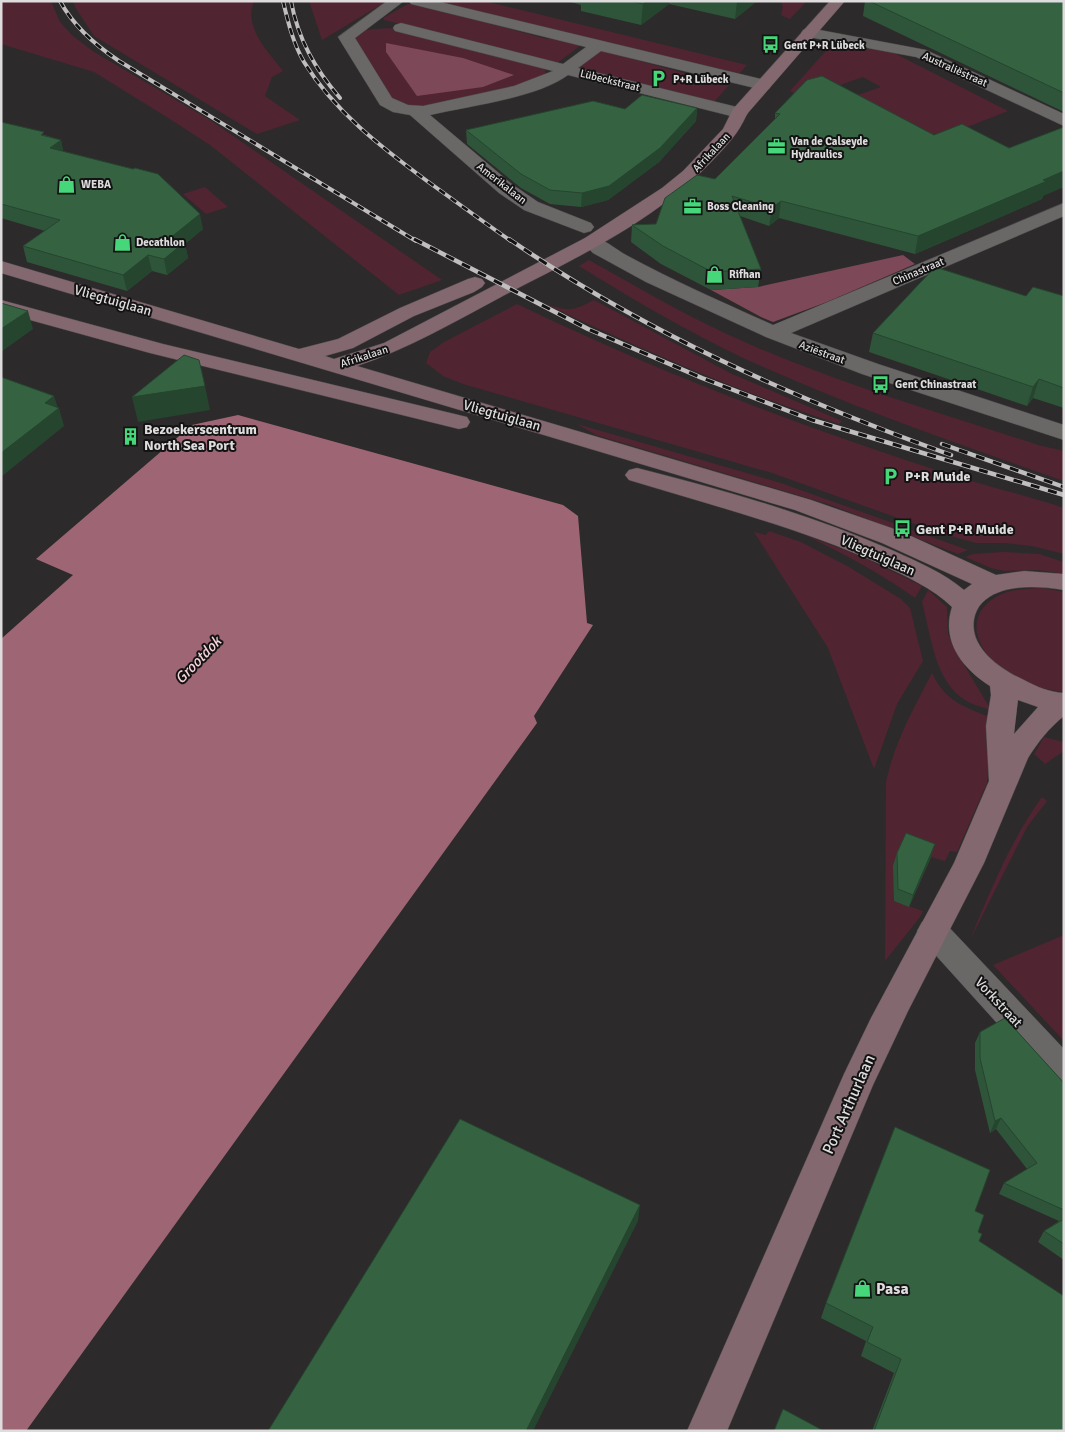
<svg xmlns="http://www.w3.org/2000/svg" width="1065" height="1432" font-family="Signika,sans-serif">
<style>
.green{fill:#512432}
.forest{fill:#7d4857}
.water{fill:#9e6675}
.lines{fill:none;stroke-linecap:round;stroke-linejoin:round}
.street-casing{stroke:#494748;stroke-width:1}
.secondary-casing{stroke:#494748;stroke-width:1}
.street{fill:#6a6767;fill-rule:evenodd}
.secondary{fill:#83686f;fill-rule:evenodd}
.rail-far1-casing{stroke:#c0bebf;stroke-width:4}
.rail-casing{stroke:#c0bebf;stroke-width:4.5}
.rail-far1{stroke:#141313;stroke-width:2.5;stroke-dasharray:7;stroke-linecap:butt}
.rail{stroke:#141313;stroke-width:3;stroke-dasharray:9;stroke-linecap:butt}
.wall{fill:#2e5539}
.shaded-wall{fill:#25452e}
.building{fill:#356342;stroke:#25452e}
.labels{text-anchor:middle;stroke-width:4;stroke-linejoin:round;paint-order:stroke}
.far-poi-label{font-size:11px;font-weight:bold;fill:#dedcdd;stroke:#141313;text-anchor:start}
.far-street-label{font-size:11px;fill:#dedcdd;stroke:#141313}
.street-label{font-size:14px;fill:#dedcdd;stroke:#141313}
.poi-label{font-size:14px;font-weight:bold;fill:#dedcdd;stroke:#141313;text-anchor:start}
.water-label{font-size:15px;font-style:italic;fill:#f9d5de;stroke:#141313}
.near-street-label{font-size:16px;fill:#dedcdd;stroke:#141313}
.near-poi-label{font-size:16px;font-weight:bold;fill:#dedcdd;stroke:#141313;text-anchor:start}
</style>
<rect width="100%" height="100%" fill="#2d2a2b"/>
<!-- green -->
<g class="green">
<path d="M1 1H51L60 22 73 36 94 52 210 120 442 280 399 295 210 145 165 116 94 72 1 44Z"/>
<path d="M73 1H254C243 28 268 51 283 71L272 77 265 96 300 120 257 134 94 36 75 7Z"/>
<path d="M309 1H387L322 40Z"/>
<path d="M425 1H484L747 65 738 75Z"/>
<path d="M781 1H807L790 19 781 15 783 7Z"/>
<path d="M414 3 547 39 550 37 581 45 556 64 529 55 384 20 383 18 408 4Z"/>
<path d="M389 28 545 67V74L530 84 419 108 395 104 353 38 364 30Z"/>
<path d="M833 43 894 53 1008 111 942 137 838 102 881 87 863 77 803 98 790 91Z"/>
<path d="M600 50 691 75 701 74 731 83 712 104 576 69Z"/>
<path d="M205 187 228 207 206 214 183 194Z"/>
<path d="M589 260C639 288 688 317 740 340 836 383 938 412 1038 445L1064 451V481C955 443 846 405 741 357 685 330 632 299 579 266Z"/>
<path d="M594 300 730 373 842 421 839 424C738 392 641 349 545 304 569 311 571 312 594 300Z"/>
<path d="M517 304C660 373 807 429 958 477 993 488 1029 496 1064 508V554L1032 546 1004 543H976L940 533 772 473 463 384 443 376 426 363 430 352 444 342Z"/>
<path d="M577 424 781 483 968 550 958 554 831 505 596 435Z"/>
<path d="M769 531 801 542 849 567 901 599 910 608 923 661 897 704 874 769 828 648 754 532 766 535Z"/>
<path d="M804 535 861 556 922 586 915 598C880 573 843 553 804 535Z"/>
<path d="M1003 552 1039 554 1064 562V574L1039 570 1005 571 991 568 965 557 973 554Z"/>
<path d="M1041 588 1064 592V692C1046 689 1027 686 1012 677 984 659 957 621 996 597 1009 589 1026 589 1041 588Z"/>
<path d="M928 590 947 607 948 634 954 648 991 710C982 707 972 705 965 700 934 680 931 635 922 602Z"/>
<path d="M932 673C945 701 964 707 992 718L987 783 957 852 950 851 945 861 931 857 894 901 923 911 920 917 885 961 886 782C894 743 914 708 932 673Z"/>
<path d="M1044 737 1064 742V751L1045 764 1034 754Z"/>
<path d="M1042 797 1047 801 1027 827 970 940C990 891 1011 840 1042 797Z"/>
<path d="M1064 935V1041L993 965Z"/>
</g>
<!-- forest -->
<g class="forest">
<path d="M386 43 463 58 514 75 483 87 417 96 386 52Z"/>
<path d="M903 255 915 264 827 302 773 322 761 317 711 290 758 287Z"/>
</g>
<!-- water -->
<path class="water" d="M238 415 563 505 578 516 587 623 593 625 534 716 537 723 26 1431H1V639L73 575 36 559 192 425Z"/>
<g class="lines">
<defs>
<g id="street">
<path d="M387 1H404L355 38 392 98 408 105 423 106 514 86 553 71 395 31 393 28 395 25 401 23 563 64 586 47 411 4 409 1H436L769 81 771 85 769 89 763 90 601 51 578 68 745 109 748 113 745 117 739 118 568 75C537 98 468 106 430 115L513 185 538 202 591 223 594 227 591 231 584 233 524 210 499 193 410 115 393 112 380 105 338 37Z"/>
<path d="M809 28 926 50 1064 114V126L916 57 803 36 801 33 803 30Z"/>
<path d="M1064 203V216L791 333 878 364 1064 425V440L862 374 766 337 646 282 593 253 582 242 585 238C600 234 613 248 626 255 674 281 724 303 773 325Z"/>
<path d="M933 918 944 922 1064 1049V1088L1052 1084 922 940 917 931 922 922Z"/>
</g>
<g id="secondary">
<path d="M830 1H845L747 114C738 134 728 144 713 160 655 222 575 258 501 297 454 322 408 349 357 366L811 500 900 531 996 575 1024 571 1064 574V590C1044 587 1022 585 1002 591 990 595 979 602 975 615 966 646 1000 669 1024 680 1037 687 1049 692 1064 693V716C1049 728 1038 742 1028 758L984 863 908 1011 873 1085 727 1431H687L844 1074 871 1018 954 863 989 781 986 726 991 695 990 686C962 668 941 641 952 607 933 588 905 576 880 564 800 528 714 506 629 480L625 475 629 470 637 468C724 490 812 515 894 551 918 562 944 573 964 590L972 584 882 543 795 510 1 273V261L299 349 338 339 400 308 468 279 475 277 482 279 485 283 482 287 474 292 414 316 353 348 325 356 334 359 384 343 585 238 662 188 683 171 723 129 733 109ZM1018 700 1038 707 1014 734Z"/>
<path d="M1 300 163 344 467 417 470 422 467 427 459 429 150 353 1 312Z"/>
</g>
</defs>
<!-- street casing -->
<use href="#street" class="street-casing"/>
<!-- secondary casing -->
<use href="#secondary" class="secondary-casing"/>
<!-- street -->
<use href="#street" class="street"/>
<!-- secondary -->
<use href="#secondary" class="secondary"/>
<defs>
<g id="rail-far1">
<path d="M60 1C74 27 95 45 119 61L416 241"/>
<path d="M283 1C288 22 293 43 304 62 334 111 381 147 427 181 455 201 482 221 511 241"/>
<path d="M291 1C298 39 315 69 340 98"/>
</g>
<g id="rail">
<path d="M414 239 588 329 702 378 812 420 1064 495"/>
<path d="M509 239C646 333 795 399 951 455"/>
<path d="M942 444 1064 487"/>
</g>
</defs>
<!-- rail-far1 casing -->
<use href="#rail-far1" class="rail-far1-casing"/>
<!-- rail casing -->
<use href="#rail" class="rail-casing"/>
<!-- rail-far1 -->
<use href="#rail-far1" class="rail-far1"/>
<!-- rail -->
<use href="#rail" class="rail"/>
</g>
<!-- wall -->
<g class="wall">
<path d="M567 1H757L735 19 669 4 641 25 581 11V5Z"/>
<path d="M865 1H1062L1064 2V112L863 16Z"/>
<path d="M697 108 696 121 659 162 608 200 581 207 550 204 521 188 467 144 466 130 625 109Z"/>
<path d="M775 113 934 135 1009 148 1043 196 1042 199 915 254 779 218 769 226 740 216 761 269 758 287 711 290 661 264 631 242 632 225 656 224 715 179 775 119Z"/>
<path d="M1 122 61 140 63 151 203 229 185 244 188 258 167 275 152 271 127 291 27 262 23 246 45 231 1 218Z"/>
<path d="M1026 296H1064V408L1033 398 1027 406 869 352 873 333Z"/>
<path d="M897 853 931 857 909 907 894 901 893 866Z"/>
<path d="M980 1032 1064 1083V1260L1038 1242 1044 1231 1059 1221 999 1194 1004 1183 1027 1169 996 1129 990 1133 975 1070V1043Z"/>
<path d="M975 1211 979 1241 1064 1431H872L894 1373 861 1356 866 1341 821 1318 826 1303Z"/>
</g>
<!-- shaded-wall -->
<g class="shaded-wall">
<path d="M647 1H670L669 4 641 25 643 4Z"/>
<path d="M737 1H757L735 19Z"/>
<path d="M697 108 696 121 659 162 608 200 581 207 582 193Z"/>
<path d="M61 140 64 155 50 148Z"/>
<path d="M1064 171V187L1043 196 1042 199 915 254 918 236 1043 180Z"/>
<path d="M781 201 779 218 769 226 772 208Z"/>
<path d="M200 214 203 229 185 244 188 258 167 275 164 259 170 238Z"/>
<path d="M148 255 152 271 127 291 123 275Z"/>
<path d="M28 311 33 329 1 352V329Z"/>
<path d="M1039 379 1033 398 1027 406 1033 387Z"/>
<path d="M205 386 210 410 138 422 132 397Z"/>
<path d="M54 396 58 408H59L64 426 1 477V453L45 403Z"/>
<path d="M935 844 931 857 909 907 913 895Z"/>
<path d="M1001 1118 996 1129 990 1133 995 1121Z"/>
<path d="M640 1205 638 1221 533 1431H526Z"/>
</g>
<!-- building -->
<g class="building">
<path d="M630 1H647L643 4Z"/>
<path d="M869 1H1062L1064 2V93Z"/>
<path d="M822 76 934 135 962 124 1009 148 1064 127V171L1043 180 1047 181 918 236 781 201 772 208 732 196 761 269 712 272 663 246 632 225 656 224 665 198 697 175 715 179 780 114 775 113 807 80Z"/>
<path d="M642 95 697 108 660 148 609 186 582 193 550 190 521 174 466 130 593 101 625 109Z"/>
<path d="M1 122 44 132 41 135 61 140 50 148 133 169 135 168 158 174 200 214 170 238 185 242 164 259 148 255 123 275 23 246 60 220 1 204Z"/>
<path d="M935 267 1026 296 1033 287 1064 296V388L1039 379 1033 387 873 333Z"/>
<path d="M1 303 28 311 1 329Z"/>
<path d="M184 355 199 360 205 386 132 397Z"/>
<path d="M1 377 54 396 45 403 59 408 1 453Z"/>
<path d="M906 833 935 844 913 895 898 889 897 853Z"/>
<path d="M1005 1018 1064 1083V1210L1004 1183 1037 1163 1001 1118 995 1121 980 1058V1032Z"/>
<path d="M460 1119 640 1205 526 1431H268Z"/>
<path d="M895 1127 990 1170 975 1211 984 1215 978 1232 982 1234 979 1241 1064 1296V1431H874L901 1359 867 1342 873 1327 826 1303Z"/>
<path d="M1064 1219V1244L1044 1231Z"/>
<path d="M783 1409 824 1431H774Z"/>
</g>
<!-- icons -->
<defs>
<symbol id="bus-bare" viewBox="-9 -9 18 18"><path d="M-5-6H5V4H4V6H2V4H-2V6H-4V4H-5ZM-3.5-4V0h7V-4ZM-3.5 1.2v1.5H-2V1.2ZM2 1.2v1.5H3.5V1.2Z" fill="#46d77a" stroke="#141313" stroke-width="2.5" paint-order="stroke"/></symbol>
<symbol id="parking-bare" viewBox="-9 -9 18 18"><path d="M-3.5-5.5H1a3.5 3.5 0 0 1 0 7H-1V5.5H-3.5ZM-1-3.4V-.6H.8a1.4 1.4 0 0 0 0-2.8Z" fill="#46d77a" stroke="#141313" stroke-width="2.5" paint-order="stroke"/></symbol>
<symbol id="office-bare" viewBox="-9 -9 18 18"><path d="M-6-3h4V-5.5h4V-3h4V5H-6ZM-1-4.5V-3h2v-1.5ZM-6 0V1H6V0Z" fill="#46d77a" stroke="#141313" stroke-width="2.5" paint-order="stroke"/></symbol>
<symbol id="shop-bare" viewBox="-9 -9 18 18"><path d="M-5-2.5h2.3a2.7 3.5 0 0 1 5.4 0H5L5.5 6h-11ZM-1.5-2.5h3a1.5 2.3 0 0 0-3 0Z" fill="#46d77a" stroke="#141313" stroke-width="2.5" paint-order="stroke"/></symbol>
<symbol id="building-bare" viewBox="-9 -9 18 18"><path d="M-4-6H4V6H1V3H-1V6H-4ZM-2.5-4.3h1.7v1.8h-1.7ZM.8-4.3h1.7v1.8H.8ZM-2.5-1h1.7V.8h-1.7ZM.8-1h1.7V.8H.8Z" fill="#46d77a" stroke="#141313" stroke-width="2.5" paint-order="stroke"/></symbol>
</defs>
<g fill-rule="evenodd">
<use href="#bus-bare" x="758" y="32" width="25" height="25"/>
<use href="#parking-bare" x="646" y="66" width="25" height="25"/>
<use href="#office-bare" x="764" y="134" width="25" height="25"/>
<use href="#shop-bare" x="54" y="172" width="25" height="25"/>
<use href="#office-bare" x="680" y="194" width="25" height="25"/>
<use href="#shop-bare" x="110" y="230" width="25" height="25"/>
<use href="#shop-bare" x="702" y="262" width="25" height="25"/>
<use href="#bus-bare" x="868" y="372" width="25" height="25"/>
<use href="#building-bare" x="118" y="424" width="25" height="25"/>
<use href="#parking-bare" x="878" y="464" width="25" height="25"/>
<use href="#bus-bare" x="890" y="516" width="25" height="25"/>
<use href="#shop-bare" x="850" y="1276" width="25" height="25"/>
</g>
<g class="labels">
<!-- far-poi labels -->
<g class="far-poi-label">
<text x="784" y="49">Gent P+R Lübeck</text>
<text x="673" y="83">P+R Lübeck</text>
<text x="791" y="145">Van de Calseyde<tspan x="791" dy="13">Hydraulics</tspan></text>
<text x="81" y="188">WEBA</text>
<text x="707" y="210">Boss Cleaning</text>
<text x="136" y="246">Decathlon</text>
<text x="729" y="278">Rifhan</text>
<text x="895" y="388">Gent Chinastraat</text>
</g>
<!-- far-street labels -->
<g class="far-street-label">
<text transform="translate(955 69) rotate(24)" y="4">Australiëstraat</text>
<text transform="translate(610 80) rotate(14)" y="4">Lübeckstraat</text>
<text transform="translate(711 152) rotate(-47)" y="4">Afrikalaan</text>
<text transform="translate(502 183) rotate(38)" y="4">Amerikalaan</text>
<text transform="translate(918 271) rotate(-23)" y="4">Chinastraat</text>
<text transform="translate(822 352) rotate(20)" y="4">Aziëstraat</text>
<text transform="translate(364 356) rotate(-18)" y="4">Afrikalaan</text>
</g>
<!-- street labels -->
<g class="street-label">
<text transform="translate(113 300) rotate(16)" y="5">Vliegtuiglaan</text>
<text transform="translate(502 415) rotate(16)" y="5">Vliegtuiglaan</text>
<text transform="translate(878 555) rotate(24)" y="5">Vliegtuiglaan</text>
<text transform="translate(999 1002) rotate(47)" y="5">Vorkstraat</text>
</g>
<!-- poi labels -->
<g class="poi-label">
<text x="144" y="434">Bezoekerscentrum<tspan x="144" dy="16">North Sea Port</tspan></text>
<text x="905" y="481">P+R Muide</text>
<text x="916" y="534">Gent P+R Muide</text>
</g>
<!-- water labels -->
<g class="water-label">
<text transform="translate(198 660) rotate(-46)" y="5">Grootdok</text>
</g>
<!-- near-street labels -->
<g class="near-street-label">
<text transform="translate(848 1104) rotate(-66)" y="6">Port Arthurlaan</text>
</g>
<!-- near-poi labels -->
<g class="near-poi-label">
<text x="876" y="1294">Pasa</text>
</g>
</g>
<!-- border -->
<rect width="1065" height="1432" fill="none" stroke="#dedcdd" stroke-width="5"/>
</svg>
